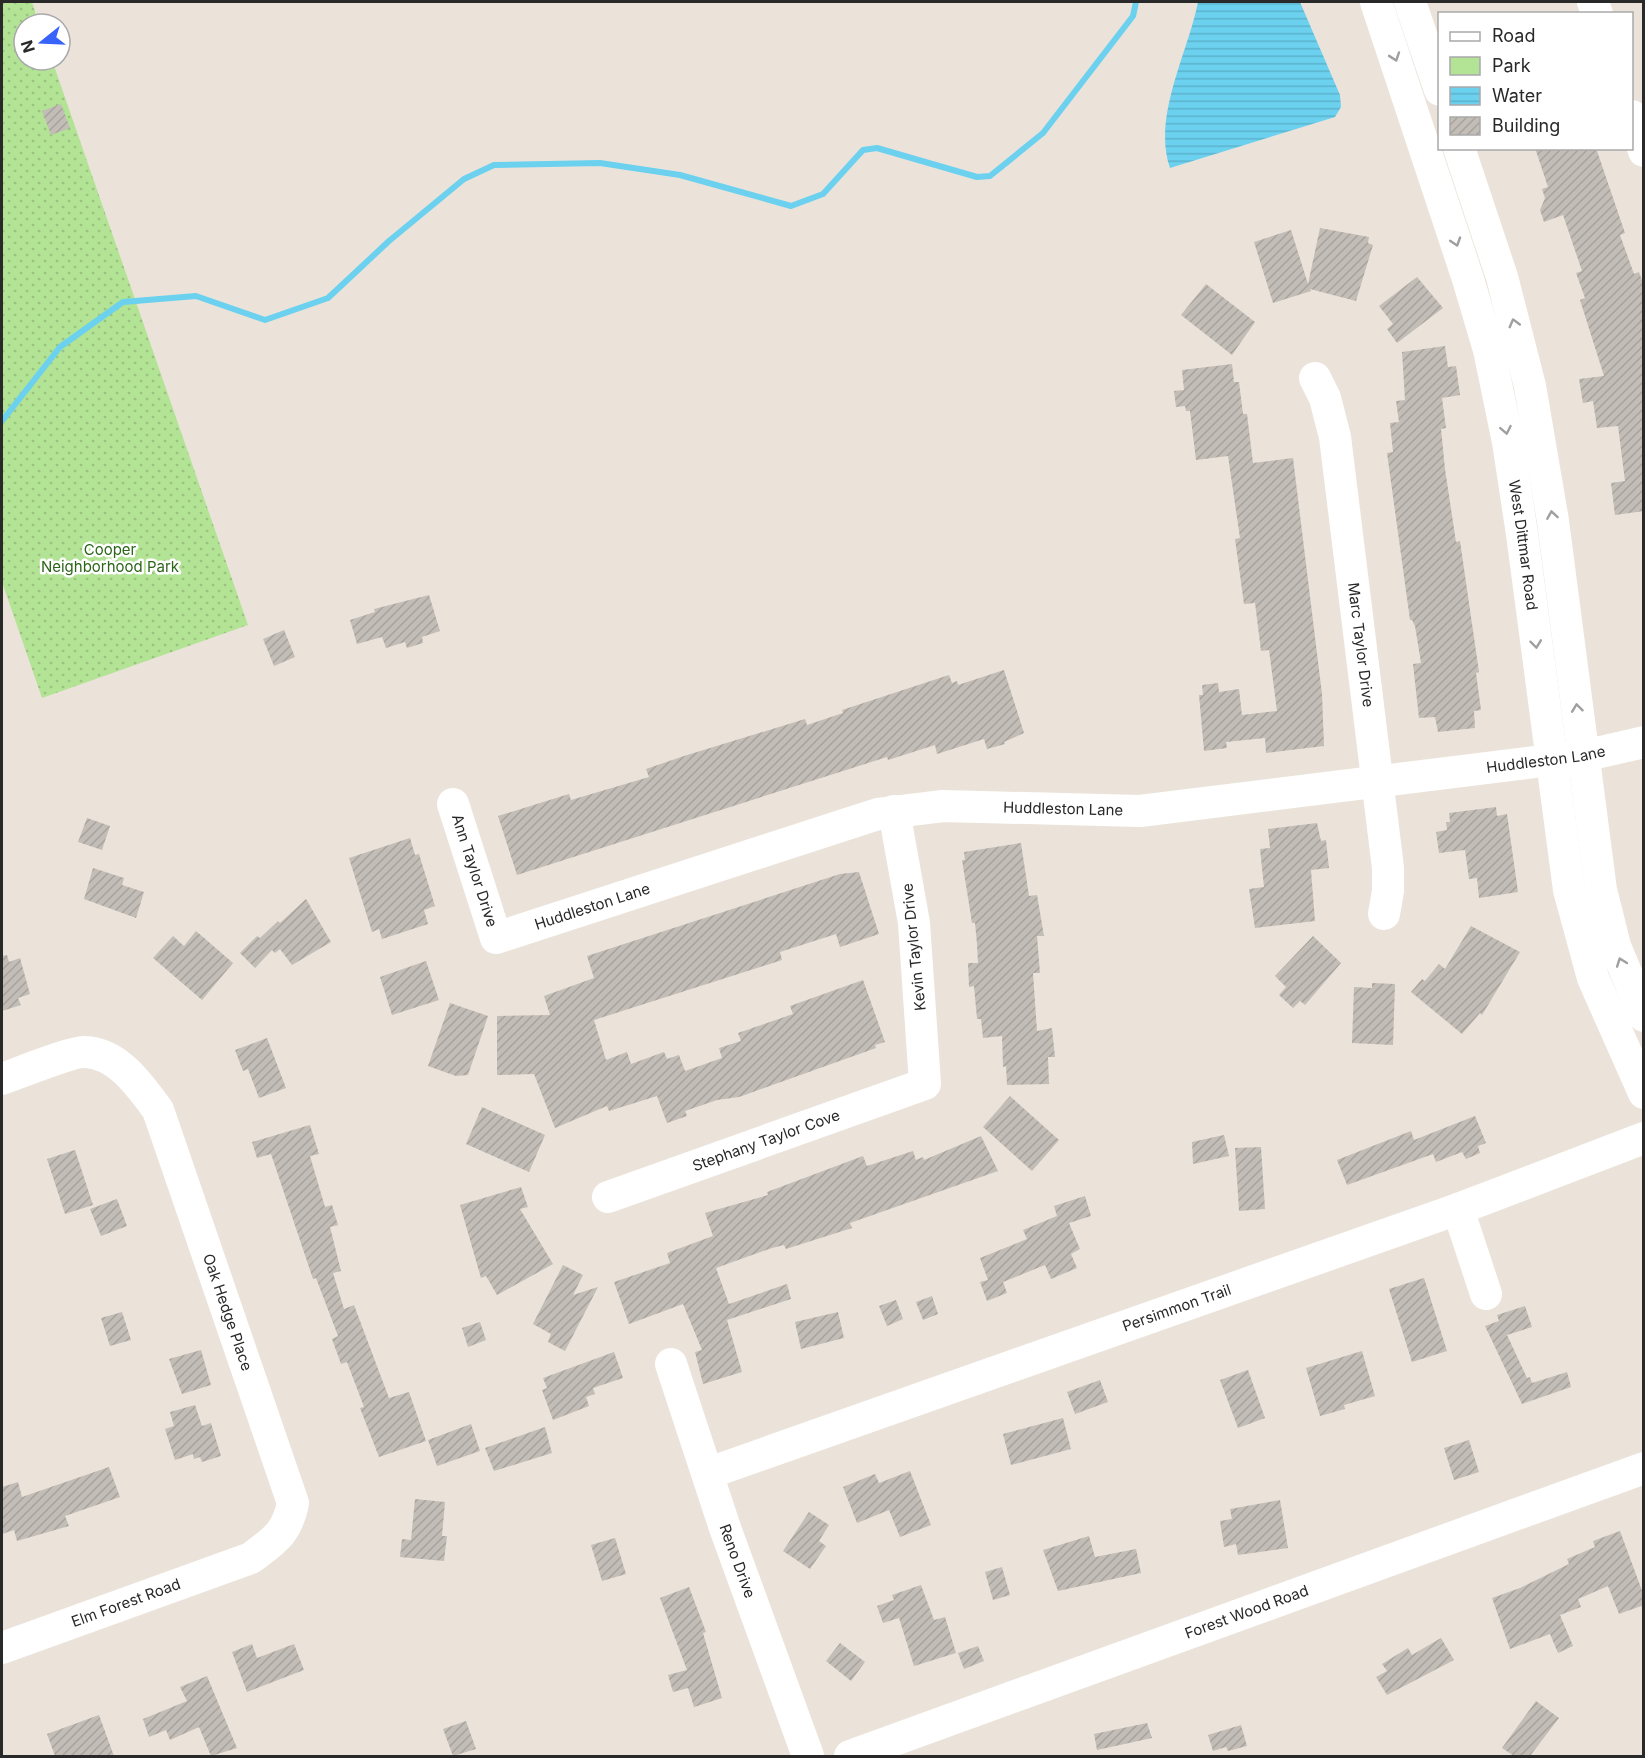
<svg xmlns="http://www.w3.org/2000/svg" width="1645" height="1758" font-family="Inter,sans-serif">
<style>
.green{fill:url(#green-dots)}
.water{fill:url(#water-rules)}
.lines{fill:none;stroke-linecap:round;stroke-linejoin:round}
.stream{stroke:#6bd1ef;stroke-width:6}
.building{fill:url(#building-hatch)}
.minor{stroke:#fff;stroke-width:32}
.oneway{stroke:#9f9f9f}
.labels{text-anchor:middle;stroke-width:5;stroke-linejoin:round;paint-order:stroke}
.street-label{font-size:15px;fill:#292929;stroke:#fff}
.park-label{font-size:15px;fill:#2c6519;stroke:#fff}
</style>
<defs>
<pattern id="green-dots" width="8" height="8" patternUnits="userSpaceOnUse" patternTransform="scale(1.5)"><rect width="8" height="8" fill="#b3e395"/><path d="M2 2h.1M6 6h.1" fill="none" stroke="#9ac380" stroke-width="1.8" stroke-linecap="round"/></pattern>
<pattern id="water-rules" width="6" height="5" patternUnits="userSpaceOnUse" patternTransform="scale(1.5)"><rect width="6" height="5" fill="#6bd1ef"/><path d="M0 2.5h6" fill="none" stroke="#5db3cd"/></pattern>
<pattern id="building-hatch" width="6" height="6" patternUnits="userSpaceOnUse" patternTransform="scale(1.5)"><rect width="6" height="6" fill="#c3bdb7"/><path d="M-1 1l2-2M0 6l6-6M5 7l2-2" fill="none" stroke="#a8a29d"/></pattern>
</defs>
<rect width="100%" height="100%" fill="#ebe3da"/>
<!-- green -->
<path class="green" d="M2 2H32L39 24H24V60H52L248 625 42 698 2 582Z"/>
<!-- water -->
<path class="water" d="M1198 2H1300L1340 95 1341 107 1335 117 1170 168C1152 117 1188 53 1198 2Z"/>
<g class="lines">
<!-- stream -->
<path class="stream" d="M2 421 60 347 123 302 196 296 265 320 328 298 389 241 464 179 494 165 600 163 680 175 791 206 823 194 863 150 877 148 977 177 990 176 1043 133 1133 16 1136 2"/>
</g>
<!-- building -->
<g class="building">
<path d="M61 104 70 128 51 135 42 111Z"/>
<path d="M1535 148H1596L1625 233 1620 235 1634 274 1639 272 1644 286V511L1615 515 1611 483 1625 481 1618 426 1597 428 1593 401 1583 403 1579 379 1604 376 1580 300 1585 298 1576 273 1582 271 1563 215 1544 222 1540 210 1545 198 1542 189 1548 187Z"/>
<path d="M1320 228 1369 237 1368 243 1373 245 1356 301 1310 289 1311 291 1273 303 1254 242 1291 230 1308 284Z"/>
<path d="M1417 277 1443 308 1397 343 1387 329 1393 324 1379 306Z"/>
<path d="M1206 284 1255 322 1232 355 1181 315Z"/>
<path d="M1445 346 1448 367 1456 366 1460 395 1442 398 1446 428 1441 429 1445 469 1456 542 1460 541 1479 672 1476 673 1481 710 1474 711 1475 728 1438 732 1435 717 1419 718 1413 664 1421 663 1415 626 1412 620H1410L1387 453 1393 452 1390 423 1399 422 1396 401 1405 400 1402 352Z"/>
<path d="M1232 364 1234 382H1239L1243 414H1247L1253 463 1293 458 1322 694 1324 746 1266 753 1265 738 1226 742 1227 748 1204 751 1199 695H1203L1202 685 1218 683 1219 692 1239 689 1242 715 1277 711 1269 650 1261 651 1255 603 1244 604 1235 539 1240 538 1228 456 1196 460 1190 411H1186L1185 406 1176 407 1174 391 1184 390 1182 370Z"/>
<path d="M429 595 440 631 422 637 423 643 407 648 405 642 386 648 382 637 357 644 350 620 375 612 374 609Z"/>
<path d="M284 630 295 657 274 666 263 639Z"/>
<path d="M1004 670 1024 733 1004 742 1005 744 987 749 984 739 937 754 935 745 888 760 887 757 517 875 498 816 569 794 571 800 649 777 646 769 684 756 805 719 807 725 843 713 842 710 949 675 952 683 957 681 958 685Z"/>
<path d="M1496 807 1497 816 1507 814 1518 892 1479 898 1477 878 1469 879 1465 850 1439 853 1436 832 1447 830 1446 822H1450L1449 813Z"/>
<path d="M87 818 110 826 102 850 78 842Z"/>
<path d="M1317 823 1321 841 1326 840 1329 868 1311 870 1315 921 1255 928 1249 889 1264 887 1260 849 1270 848 1268 829Z"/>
<path d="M410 838 415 855 419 854 435 906 424 910 428 924 382 939 379 929 372 932 349 858Z"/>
<path d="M1021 843 1029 896 1037 895 1044 936H1037L1040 973H1033L1037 1031 1052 1028 1055 1057H1048L1049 1084 1007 1085 1006 1066 1003 1067 1002 1036 983 1038 981 1019H977L974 986 969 987 968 963H978L977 944 975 923H972L962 860H965L964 852Z"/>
<path d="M93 868 124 878 122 885 144 892 136 918 84 899Z"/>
<path d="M859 872 879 934 840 947 836 934 780 952 782 960 594 1020 606 1060 627 1052 631 1064 664 1052 667 1059 679 1055 685 1071 722 1058 719 1048 741 1041 738 1033 793 1014 790 1006 863 980 885 1042 875 1045 876 1048 739 1097 717 1100 685 1111 687 1116 667 1123 657 1096 609 1111 607 1106 555 1128 534 1074 497 1075V1016L550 1015 544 996 594 978 587 956 840 874Z"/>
<path d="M306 899 331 942 292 965 280 949 275 953 272 950 255 968 240 953 257 936 260 938 278 921 280 923Z"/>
<path d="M1471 926 1520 952 1482 1015 1480 1013 1462 1034 1411 992 1422 979 1425 981 1439 964 1445 969Z"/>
<path d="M196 931 233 963 202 1000 153 958 173 936 184 946Z"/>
<path d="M1313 936 1341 963 1305 1005 1300 1001 1293 1008 1279 995 1286 987 1275 976Z"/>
<path d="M7 955 9 962 20 958 30 994 18 998 21 1005 2 1011V956Z"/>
<path d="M426 961 439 1000 392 1015 380 977Z"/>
<path d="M1372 983 1395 984 1393 1045 1352 1043 1354 987 1372 988Z"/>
<path d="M450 1003 488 1016 468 1075 456 1076 428 1066Z"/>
<path d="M267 1038 286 1088 259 1098 248 1069 243 1071 235 1050Z"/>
<path d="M1010 1096 1059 1140 1032 1171 983 1127Z"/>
<path d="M482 1107 545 1135 529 1172 466 1144Z"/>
<path d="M1475 1116 1486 1143 1478 1146 1480 1153 1466 1159 1462 1152 1436 1162 1433 1154 1347 1185 1337 1160 1411 1131 1414 1140Z"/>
<path d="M310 1125 319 1154 310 1156 325 1207 332 1205 338 1225 330 1227 341 1271 333 1273 344 1309 354 1305 389 1398 409 1392 426 1441 379 1457 360 1408 364 1407 347 1362 341 1364 332 1339 338 1336 316 1278 313 1279 271 1154 257 1158 252 1142Z"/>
<path d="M1224 1135 1229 1156 1193 1164 1192 1142Z"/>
<path d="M981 1136 998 1171 850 1223 852 1228 786 1249 784 1245 772 1248 716 1268 729 1304 787 1284 791 1299 727 1320 742 1372 703 1384 695 1352 702 1350 683 1304 629 1324 614 1282 670 1263 667 1253 713 1236 705 1213 768 1195 767 1192 863 1156 867 1166 913 1151 916 1160 923 1157 924 1160Z"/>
<path d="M1261 1147 1265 1209 1239 1211 1235 1148Z"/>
<path d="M75 1150 93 1205 65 1214 47 1159Z"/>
<path d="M521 1187 528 1207 520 1209 553 1264 497 1295 486 1276 481 1278 460 1205Z"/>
<path d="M1085 1196 1091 1216 1069 1223 1080 1249 1071 1254 1077 1268 1051 1279 1045 1265 1003 1282 1007 1293 987 1301 980 1282 988 1280 980 1258 1027 1239 1023 1230 1057 1216 1054 1206Z"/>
<path d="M117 1199 127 1226 101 1236 90 1209Z"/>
<path d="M563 1265 583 1275 573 1295 598 1287 565 1351 548 1342 551 1334 533 1324Z"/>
<path d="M1424 1278 1447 1351 1412 1362 1389 1289Z"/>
<path d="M932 1296 938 1314 923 1320 916 1302Z"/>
<path d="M896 1300 903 1319 887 1326 879 1306Z"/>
<path d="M1525 1306 1532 1327 1507 1335 1527 1378 1530 1377 1532 1383 1567 1372 1571 1387 1522 1404 1485 1326 1499 1321 1497 1315Z"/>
<path d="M122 1312 131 1340 110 1346 101 1318Z"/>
<path d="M838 1312 844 1338 801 1349 795 1322Z"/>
<path d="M480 1322 486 1340 468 1347 462 1328Z"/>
<path d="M201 1350 211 1385 182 1394 169 1359Z"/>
<path d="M1362 1351 1375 1396 1344 1405 1345 1409 1320 1416 1306 1368Z"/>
<path d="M614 1352 623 1378 593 1388 595 1394 586 1397 589 1406 553 1420 542 1390 547 1388 543 1378Z"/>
<path d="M1248 1370 1265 1418 1238 1428 1220 1380Z"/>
<path d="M1100 1380 1108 1402 1075 1414 1067 1392Z"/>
<path d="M195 1405 202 1426 211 1423 221 1456 202 1462 200 1457 194 1459 193 1454 175 1460 165 1429 174 1426 170 1412Z"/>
<path d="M1063 1418 1071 1449 1011 1465 1003 1434Z"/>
<path d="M471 1424 480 1451 437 1466 428 1440Z"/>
<path d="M545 1427 552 1453 494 1471 485 1448Z"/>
<path d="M1469 1440 1479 1472 1454 1480 1444 1448Z"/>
<path d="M109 1467 120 1497 65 1516 69 1526 17 1541 14 1530 2 1534V1487L18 1482 22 1497Z"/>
<path d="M910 1471 931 1525 900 1537 889 1510 857 1523 843 1487 875 1474 879 1483Z"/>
<path d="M415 1499 445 1502 442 1536H447L444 1561 400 1557 402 1539 411 1540Z"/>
<path d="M1280 1500 1288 1548 1238 1555 1236 1544 1224 1547 1220 1521 1232 1519 1230 1509Z"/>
<path d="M809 1512 829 1525 819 1541 826 1546 810 1569 783 1551Z"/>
<path d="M1620 1531 1644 1596V1605L1619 1614 1608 1586 1578 1599 1581 1607 1560 1615 1573 1646 1558 1653 1550 1634 1510 1649 1492 1598 1520 1588 1569 1564 1567 1559 1595 1547 1593 1541Z"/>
<path d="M1089 1536 1095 1557 1136 1549 1141 1573 1058 1591 1043 1550Z"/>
<path d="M615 1538 626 1574 602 1581 591 1545Z"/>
<path d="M1002 1567 1010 1595 993 1600 985 1572Z"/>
<path d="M921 1585 934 1620 945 1617 956 1653 914 1666 899 1618 883 1623 877 1606 894 1600 892 1595Z"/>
<path d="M689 1587 706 1632 703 1633 722 1698 694 1707 688 1688 673 1692 668 1675 687 1670 660 1598Z"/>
<path d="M1441 1638 1454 1660 1387 1695 1376 1677 1387 1671 1382 1664 1408 1648 1412 1655Z"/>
<path d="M840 1643 865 1662 851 1681 826 1661Z"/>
<path d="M252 1644 257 1658 294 1644 304 1670 247 1692 232 1652Z"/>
<path d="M978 1646 984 1661 964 1669 958 1653Z"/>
<path d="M207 1676 237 1748 211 1756 199 1727 170 1740 166 1730 149 1737 143 1719 187 1701 180 1687Z"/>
<path d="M1536 1701 1559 1718 1530 1756H1514L1502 1748Z"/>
<path d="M99 1715 114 1756H55L47 1734Z"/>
<path d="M466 1721 476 1749 453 1756 443 1729Z"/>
<path d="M1147 1723 1152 1738 1097 1750 1094 1734Z"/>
<path d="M1241 1725 1247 1746 1228 1751 1226 1747 1213 1751 1208 1735Z"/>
</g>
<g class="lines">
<!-- minor -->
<g class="minor">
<path id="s1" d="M1376 2 1468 279 1489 350 1508 442 1522 534 1569 890 1593 978 1644 1093"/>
<path d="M1410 2 1440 90"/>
<path d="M1593 2 1597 14"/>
<path d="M1632 116 1644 151"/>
<path d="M1459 148 1502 277 1530 386 1553 521 1601 890 1615 946 1644 1016"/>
<path id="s2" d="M1315 378 1325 398 1335 437 1388 868V891L1384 914"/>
<path id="s3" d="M453 804 496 938 850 823 878 814 943 806 1140 811 1583 756 1644 742"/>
<path id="s4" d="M2 1079C16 1074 73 1051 85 1052 118 1053 140 1086 158 1110L293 1503C287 1533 275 1540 251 1558L2 1648"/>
<path id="s5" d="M608 1197 925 1084 914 923 894 811"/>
<path d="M1458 1209 1486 1294"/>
<path id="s6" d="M671 1364 725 1528 808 1756"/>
<path id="s7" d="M709 1473 1458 1209 1644 1138"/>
<path id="s8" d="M850 1756 1644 1468"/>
</g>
</g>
<!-- one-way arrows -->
<defs><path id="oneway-chevron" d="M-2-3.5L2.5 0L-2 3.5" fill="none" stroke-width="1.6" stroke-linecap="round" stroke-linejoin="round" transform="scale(1.5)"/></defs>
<g class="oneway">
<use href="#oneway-chevron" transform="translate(1395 57) rotate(71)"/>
<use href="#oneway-chevron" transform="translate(1456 242) rotate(72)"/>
<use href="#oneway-chevron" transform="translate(1514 323) rotate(-105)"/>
<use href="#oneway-chevron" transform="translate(1506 430) rotate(79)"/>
<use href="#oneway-chevron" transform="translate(1552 515) rotate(-99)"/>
<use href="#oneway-chevron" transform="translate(1536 644) rotate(83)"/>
<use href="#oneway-chevron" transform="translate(1577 708) rotate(-97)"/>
<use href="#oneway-chevron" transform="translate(1621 962) rotate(-110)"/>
</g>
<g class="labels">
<!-- street labels -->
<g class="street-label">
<text dy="5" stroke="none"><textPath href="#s1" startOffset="564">West Dittmar Road</textPath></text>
<text dy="5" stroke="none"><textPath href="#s2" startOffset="272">Marc Taylor Drive</textPath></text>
<text dy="5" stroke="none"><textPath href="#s3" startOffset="1214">Huddleston Lane</textPath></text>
<text dy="5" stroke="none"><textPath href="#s3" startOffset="728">Huddleston Lane</textPath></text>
<text dy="5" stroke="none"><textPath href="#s3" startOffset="70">Ann Taylor Drive</textPath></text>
<text dy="5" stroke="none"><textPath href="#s3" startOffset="242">Huddleston Lane</textPath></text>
<text transform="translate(914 947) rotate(-96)" y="5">Kevin Taylor Drive</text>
<text dy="5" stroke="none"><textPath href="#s5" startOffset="168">Stephany Taylor Cove</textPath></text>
<text dy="5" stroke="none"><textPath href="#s7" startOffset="496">Persimmon Trail</textPath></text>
<text dy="5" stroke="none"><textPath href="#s4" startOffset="398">Oak Hedge Place</textPath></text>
<text dy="5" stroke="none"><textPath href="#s6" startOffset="208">Reno Drive</textPath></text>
<text transform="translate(126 1603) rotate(-20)" y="5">Elm Forest Road</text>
<text dy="5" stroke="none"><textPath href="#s8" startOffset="422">Forest Wood Road</textPath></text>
</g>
<!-- park labels -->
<g class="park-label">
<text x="110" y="555">Cooper<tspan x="110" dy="17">Neighborhood Park</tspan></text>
</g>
</g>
<!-- border -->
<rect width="1645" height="1758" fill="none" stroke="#292929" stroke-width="6"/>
<!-- legend -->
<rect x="1438" y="12" width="195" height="138" fill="#ffffff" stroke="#a9a9a9" stroke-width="1.5"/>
<rect x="1450" y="32" width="30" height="9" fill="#ffffff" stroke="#a9a9a9" stroke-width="1.5"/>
<text x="1492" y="42" font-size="18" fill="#292929">Road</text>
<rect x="1450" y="57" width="30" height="18" fill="#b3e395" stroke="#a9a9a9" stroke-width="1.5"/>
<text x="1492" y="72" font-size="18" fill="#292929">Park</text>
<rect x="1450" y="87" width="30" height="18" fill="url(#water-rules)" stroke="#a9a9a9" stroke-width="1.5"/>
<text x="1492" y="102" font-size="18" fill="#292929">Water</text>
<rect x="1450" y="117" width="30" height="18" fill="url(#building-hatch)" stroke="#a9a9a9" stroke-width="1.5"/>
<text x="1492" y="132" font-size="18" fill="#292929">Building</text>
<!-- north arrow -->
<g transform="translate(42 42) rotate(252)"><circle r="28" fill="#ffffff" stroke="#a9a9a9" stroke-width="1.5"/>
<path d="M0-4.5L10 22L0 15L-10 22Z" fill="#3763fb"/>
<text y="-9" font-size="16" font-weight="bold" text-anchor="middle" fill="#292929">N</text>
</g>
</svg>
